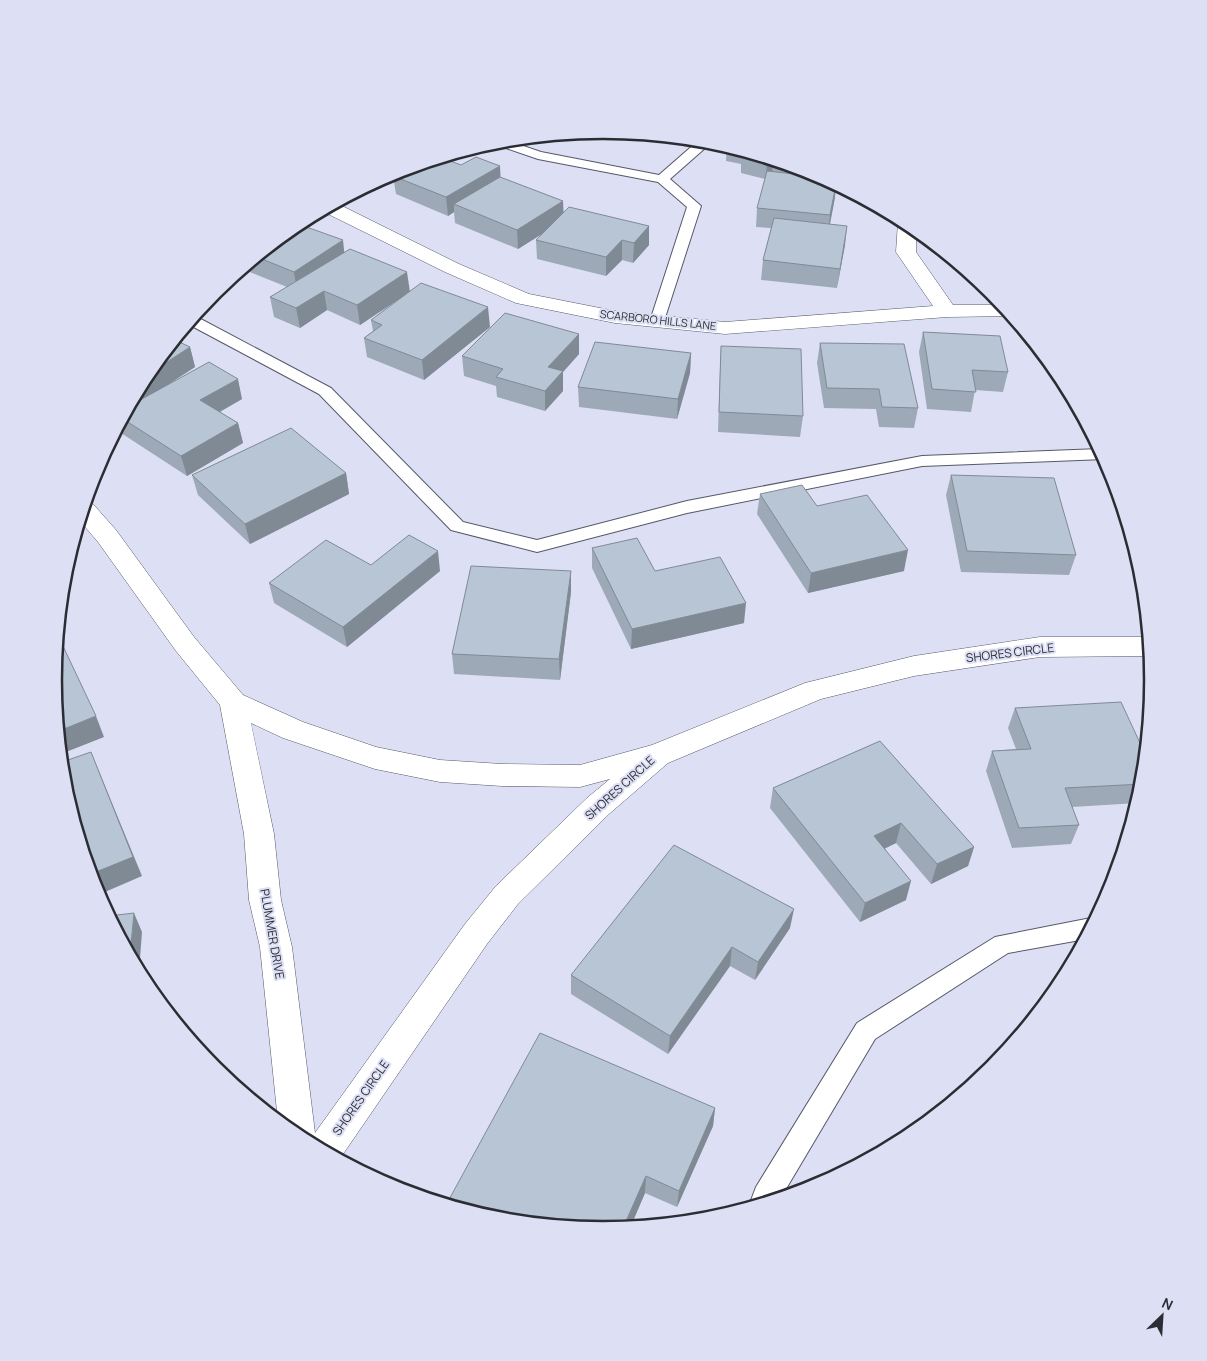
<svg xmlns="http://www.w3.org/2000/svg" width="1207" height="1361" font-family="Manrope,sans-serif">
<style>
.lines{fill:none;stroke-linecap:round;stroke-linejoin:round}
.service-casing{stroke:#565869;stroke-width:2}
.minor-casing{stroke:#565869;stroke-width:1}
.service{fill:#fff;fill-rule:evenodd}
.minor{fill:#fff;fill-rule:evenodd}
.wall{fill:#9da9b7}
.shaded-wall{fill:#808a95}
.building{fill:#b7c5d5;stroke:#808a95}
.labels{text-anchor:middle;stroke-width:4;stroke-linejoin:round;paint-order:stroke}
.far-street-label{font-size:11px;fill:#2c2d34;stroke:#dde0f4}
.street-label{font-size:12px;fill:#2c2d34;stroke:#dde0f4}
.rim{fill:none;stroke:#2c2d34;stroke-width:2.5}
</style>
<rect width="100%" height="100%" fill="#dde0f4"/>
<g class="lines">
<defs>
<g id="service">
<path d="M506 140 541 152 659 175 699 140 712 142 670 179 701 206 663 324H653L650 321 687 207 658 182 538 159 491 143Z"/>
<path d="M195 316 331 388 463 522 537 540 687 501 922 456 1100 449 1105 459 922 466 687 513 537 552 451 530 319 394 188 324Z"/>
<path d="M1091 918 1096 920 1086 939 1008 953 875 1039 780 1199 752 1207 750 1203 756 1187 857 1023 995 937Z"/>
</g>
<g id="minor">
<path d="M336 203 459 264 529 294 615 311 725 322 933 306 896 252 898 222 900 219 916 229V252L953 305H1003L1012 316 947 317 725 334 615 323 516 303 445 272 322 211Z"/>
<path d="M86 503 93 504 116 530 194 637 243 695 303 722 376 747 440 760 502 764 580 765 652 745 805 683 914 656 1040 637H1149L1151 656 1040 657 914 676 821 699 668 763 609 814 518 904 487 944 339 1160 298 1137 278 1121 260 947 249 900 244 834 220 705 176 651 98 542 80 521ZM251 723 283 738 375 769 440 782 502 786 580 787 610 779 587 798 496 886 465 924 315 1133 292 947 281 900 274 834Z"/>
</g>
</defs>
<!-- service casing -->
<use href="#service" class="service-casing"/>
<!-- minor casing -->
<use href="#minor" class="minor-casing"/>
<!-- service -->
<use href="#service" class="service"/>
<!-- minor -->
<use href="#minor" class="minor"/>
</g>
<!-- wall -->
<g class="wall">
<path d="M727 146 808 171 805 175 835 197 830 224 845 245 837 288 761 280 763 260 771 228 756 227 757 208 765 179 741 173V164L726 161Z"/>
<path d="M461 165 500 166V177L563 201V213L649 226V245L633 263 622 260 606 276 537 259 536 240 542 234 518 249 455 223 454 212 448 216 396 194 393 176Z"/>
<path d="M298 224 410 292 490 327 424 380 367 357 364 338 373 331 371 320 407 293 360 325 327 310 300 328 274 317 270 297 287 287 242 269Z"/>
<path d="M923 332 1008 372 1003 392 975 390 971 412 927 409 919 352Z"/>
<path d="M820 343 918 408 914 428 879 427 876 409 824 408 817 363Z"/>
<path d="M721 346 803 416 800 437 718 432 720 366Z"/>
<path d="M190 347 195 367 170 383 242 399 220 412 238 423 243 443 187 476 121 433 119 426 147 375Z"/>
<path d="M691 353 690 373 677 419 579 407 578 387Z"/>
<path d="M579 354 563 372V391L545 411 497 397 496 386 464 376 462 356Z"/>
<path d="M346 473 349 494 250 544 198 495 192 475Z"/>
<path d="M951 475 1076 555 1069 575 961 572 946 495Z"/>
<path d="M760 494 817 506 904 571 808 593 757 514Z"/>
<path d="M592 548 655 571 744 623 631 649 592 568Z"/>
<path d="M371 565 440 571 347 647 274 603 269 583Z"/>
<path d="M571 571V592L560 680 454 674 452 654Z"/>
<path d="M1015 708 1146 756 1143 788 1138 803 1072 807 1079 825 1071 844 1012 848 986 771 992 751 1016 749 1008 728Z"/>
<path d="M880 741 974 847 968 866 931 884 896 843 885 848 906 900 860 922 770 808 773 788Z"/>
<path d="M790 928 755 980 730 966 668 1054 571 994V975Z"/>
<path d="M715 1108 713 1126 677 1207 645 1193 630 1228 603 1230 496 1220Z"/>
</g>
<!-- shaded-wall -->
<g class="shaded-wall">
<path d="M769 159 773 160 772 173 766 179 767 160Z"/>
<path d="M500 166 501 185 454 204V212L448 216 446 197Z"/>
<path d="M802 169 808 171 800 180Z"/>
<path d="M393 172H396L378 183 377 181Z"/>
<path d="M836 185 835 197 828 234 830 215Z"/>
<path d="M563 201 564 220 518 249 517 230Z"/>
<path d="M649 226V245L633 263 634 243Z"/>
<path d="M847 226 845 245 837 288 840 269Z"/>
<path d="M343 240 345 259 297 291 294 272Z"/>
<path d="M622 240V260L606 276V257Z"/>
<path d="M407 272 410 292 360 325 357 305Z"/>
<path d="M324 291 327 310 300 328 296 308Z"/>
<path d="M488 307 490 327 424 380 422 360Z"/>
<path d="M579 334V354L563 372V391L545 411V391L548 367Z"/>
<path d="M190 347 195 367 127 411 147 375Z"/>
<path d="M691 353 690 373 677 419 678 399Z"/>
<path d="M238 379 242 399 205 420 200 400Z"/>
<path d="M238 423 243 443 187 476 181 456Z"/>
<path d="M346 473 349 494 250 544 245 524Z"/>
<path d="M908 550 904 571 808 593 811 573Z"/>
<path d="M438 551 440 571 347 647 343 627Z"/>
<path d="M571 571V592L560 680 559 659Z"/>
<path d="M746 603 744 623 631 649 632 629Z"/>
<path d="M96 716 104 737 61 754 59 731Z"/>
<path d="M91 752 142 876 98 895 95 891 91 874Z"/>
<path d="M901 823 896 843 870 856 874 836Z"/>
<path d="M974 847 968 866 931 884 937 864Z"/>
<path d="M911 881 906 900 860 922 865 903Z"/>
<path d="M794 909 790 928 755 980 758 962Z"/>
<path d="M134 913 142 932 139 972 130 955Z"/>
<path d="M732 947 730 966 668 1054 670 1036Z"/>
<path d="M715 1108 713 1126 677 1207 679 1191Z"/>
<path d="M646 1176 645 1193 630 1228H623Z"/>
</g>
<!-- building -->
<g class="building">
<path d="M745 152 769 159 767 160 742 154Z"/>
<path d="M476 157 500 166 446 197 393 176 407 168 442 158 461 165Z"/>
<path d="M767 171 822 177 836 184 830 215 757 208Z"/>
<path d="M500 177 563 201 517 230 454 204Z"/>
<path d="M569 207 649 226 634 243 622 240 606 257 536 240Z"/>
<path d="M774 218 847 226 840 269 763 260Z"/>
<path d="M298 224 343 240 294 272 257 257Z"/>
<path d="M350 249 407 272 357 305 324 291 296 308 270 297Z"/>
<path d="M421 283 488 307 422 360 364 338 382 325 371 320Z"/>
<path d="M505 313 579 334 548 367 563 371 545 391 496 377 503 369 462 356Z"/>
<path d="M923 332 1000 336 1008 372 972 370 976 392 932 389Z"/>
<path d="M175 340 190 347 147 375Z"/>
<path d="M595 342 691 353 678 399 578 387Z"/>
<path d="M820 343 904 344 918 408 882 407 879 389 827 388Z"/>
<path d="M721 346 801 349 803 416 719 412Z"/>
<path d="M209 362 238 379 200 400 238 423 181 456 123 419 131 405Z"/>
<path d="M291 428 346 473 245 524 192 475Z"/>
<path d="M951 475 1054 478 1076 555 967 551Z"/>
<path d="M802 485 817 506 867 495 908 550 811 573 760 494Z"/>
<path d="M409 535 438 551 343 627 269 583 326 540 371 565Z"/>
<path d="M637 538 655 571 720 557 746 603 632 629 592 548Z"/>
<path d="M471 566 571 571 559 659 452 654Z"/>
<path d="M62 644 96 716 59 731 54 680 57 645Z"/>
<path d="M1121 702 1146 756 1143 784 1065 788 1079 825 1019 828 992 751 1031 749 1015 708Z"/>
<path d="M880 741 974 847 937 864 901 823 874 836 911 881 865 903 773 788Z"/>
<path d="M91 752 133 857 91 874 64 787 62 762Z"/>
<path d="M674 845 794 909 758 962 732 947 670 1036 571 975Z"/>
<path d="M134 913 130 955 109 916Z"/>
<path d="M540 1033 715 1108 679 1191 646 1176 623 1228 603 1230 496 1220 446 1205Z"/>
</g>
<g class="labels">
<!-- far-street labels -->
<g class="far-street-label">
<text transform="translate(658 320) rotate(6)" y="4">SCARBORO HILLS LANE</text>
</g>
<!-- street labels -->
<g class="street-label">
<text transform="translate(1010 653) rotate(-7)" y="4">SHORES CIRCLE</text>
<text transform="translate(620 788) rotate(-42)" y="4">SHORES CIRCLE</text>
<text transform="translate(272 934) rotate(80)" y="4">PLUMMER DRIVE</text>
<text transform="translate(361 1098) rotate(-55)" y="4">SHORES CIRCLE</text>
</g>
</g>
<!-- crop -->
<path d="M0 0H1207V1361H0ZM62 680a541 541 0 1 1 1082 0a541 541 0 1 1-1082 0Z" fill="#dde0f4" fill-rule="evenodd"/>
<path class="rim" d="M62 680a541 541 0 1 1 1082 0a541 541 0 1 1-1082 0Z"/>
<!-- north arrow -->
<g transform="translate(1162 1316) rotate(25)" stroke="#dde0f4" stroke-width="4" paint-order="stroke">
<path d="M0-4L9 19L0 12L-9 19Z" fill="#2c2d34"/>
<text y="-8" font-size="14" font-weight="bold" text-anchor="middle" fill="#2c2d34">N</text>
</g>
</svg>
